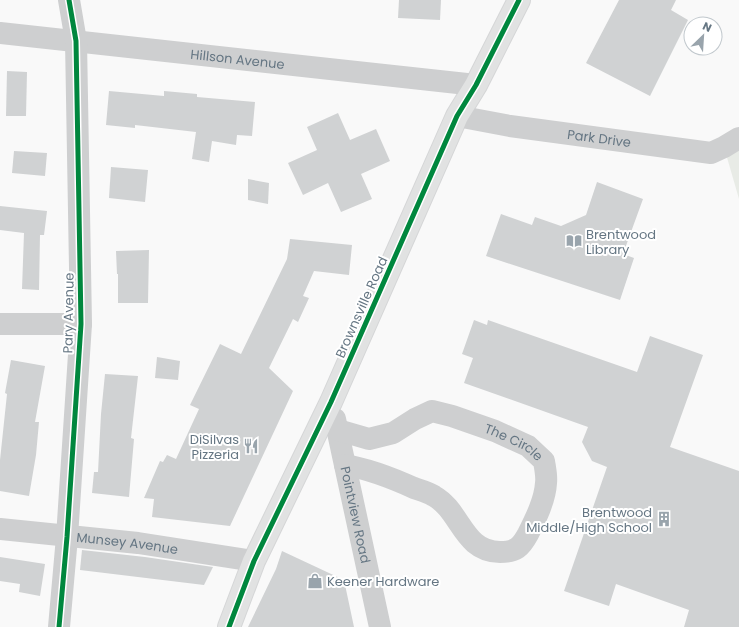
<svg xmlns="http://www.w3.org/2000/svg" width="739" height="627" font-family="Poppins,sans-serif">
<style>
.green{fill:#e8ebe6}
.building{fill:#d0d2d3}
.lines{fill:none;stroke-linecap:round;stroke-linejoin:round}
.major-casing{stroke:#d5d6d7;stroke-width:24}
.minor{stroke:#cecfd0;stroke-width:22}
.major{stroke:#e1e2e2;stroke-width:22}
.cycleway-casing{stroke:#fff;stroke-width:8}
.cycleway{stroke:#00873e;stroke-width:5}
.labels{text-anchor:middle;stroke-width:4;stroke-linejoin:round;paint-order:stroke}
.street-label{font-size:13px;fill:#657683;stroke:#fff}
.poi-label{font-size:13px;fill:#657683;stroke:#fff;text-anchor:start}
</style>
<rect width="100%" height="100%" fill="#f9f9f9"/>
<!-- green -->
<path class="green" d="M739 138V199L724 147Z"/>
<!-- building -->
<g class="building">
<path d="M399 0H441L440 20 398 18Z"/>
<path d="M619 0H676L671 10 688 20 650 96 586 63Z"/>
<path d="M7 71 27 72 26 116H6Z"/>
<path d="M109 91 164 96V91L197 94V97L255 102 252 136 237 135 236 145 212 141 209 162 192 159 196 132 135 125V128L106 125Z"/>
<path d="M338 113 350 140 376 129 390 161 361 174 372 199 341 212 328 183 303 195 288 163 317 150 307 127Z"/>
<path d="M14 151 47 153 45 176 12 173Z"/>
<path d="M111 167 148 170 145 202 109 198Z"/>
<path d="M248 179 269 183 268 204 248 200Z"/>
<path d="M597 182 643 199 623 254 634 258 620 300 486 256 501 214 532 225 535 217 561 226 586 215Z"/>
<path d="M0 206 47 211 44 235H40L39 290 22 289 24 233 0 230Z"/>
<path d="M290 239 352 245 349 275 314 271 303 296 309 298 298 322 293 319 269 368 293 391 230 526 152 517 154 499 144 498 160 461 163 462 167 455 176 459 199 409 190 405 220 344 241 354 287 259Z"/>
<path d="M149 250 148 303H118V274H117L116 251Z"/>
<path d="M474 320 487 325 488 320 637 372 650 336 703 355 670 447 739 471V627H684L689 610 616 584 609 606 564 591 607 467 592 461 582 442 588 427 464 383 473 358 462 354Z"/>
<path d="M157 357 180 361 178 380 155 378Z"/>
<path d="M11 360 45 366 35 422H39L36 455 29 496 0 491V460L7 394 5 393Z"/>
<path d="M105 374 138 376 131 438 134 439 129 497 92 493 94 472H98L101 414Z"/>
<path d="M82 550 145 557 213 567 204 585 80 570Z"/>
<path d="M282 551 344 580 354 627H248L276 569Z"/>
<path d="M0 557 45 564 40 596 19 592 20 584 0 581Z"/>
</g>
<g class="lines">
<defs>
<path id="major" d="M229 627 254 561 331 402 457 116 476 85 519 0"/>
</defs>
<!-- major casing -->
<use href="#major" class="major-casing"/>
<!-- minor -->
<g class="minor">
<path id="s1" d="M0 33 476 85"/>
<path id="s2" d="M457 116 510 126 711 153 724 147 739 138"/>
<path d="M0 324H81"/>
<path id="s3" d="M335 419 380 627"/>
<path id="s4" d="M338 430 369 439 393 433 415 419 432 411 452 416 495 431 528 446 544 461C545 468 547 476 546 483 545 500 536 518 528 534 521 547 516 552 500 552 463 552 461 511 434 496 428 492 420 490 414 488 392 478 369 469 345 465"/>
<path id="s5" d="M0 529 138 543 254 561"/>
<path d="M59 627 67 537 81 324 76 41 69 0"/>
</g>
<!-- major -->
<use href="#major" class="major"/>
<defs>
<g id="cycleway">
<path d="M59 627 67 537 81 324 76 41 69 0"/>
<path d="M229 627 254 561 331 402 457 116 476 85 519 0"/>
</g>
</defs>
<!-- cycleway casing -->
<use href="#cycleway" class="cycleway-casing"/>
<!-- cycleway -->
<use href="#cycleway" class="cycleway"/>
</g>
<!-- icons -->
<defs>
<symbol id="library-bare" viewBox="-9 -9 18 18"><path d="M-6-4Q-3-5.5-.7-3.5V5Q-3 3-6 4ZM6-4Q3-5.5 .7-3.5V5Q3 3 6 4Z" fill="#99a4ac" stroke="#fff" stroke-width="2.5" paint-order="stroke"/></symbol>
<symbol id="restaurant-bare" viewBox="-9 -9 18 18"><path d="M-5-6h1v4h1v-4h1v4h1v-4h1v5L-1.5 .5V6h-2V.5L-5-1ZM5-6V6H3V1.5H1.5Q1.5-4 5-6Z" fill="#99a4ac" stroke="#fff" stroke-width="2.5" paint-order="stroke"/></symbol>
<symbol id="building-bare" viewBox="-9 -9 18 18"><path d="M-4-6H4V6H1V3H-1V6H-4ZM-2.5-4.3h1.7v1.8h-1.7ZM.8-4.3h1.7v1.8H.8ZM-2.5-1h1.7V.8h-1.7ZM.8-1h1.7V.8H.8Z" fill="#99a4ac" stroke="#fff" stroke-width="2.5" paint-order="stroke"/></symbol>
<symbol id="shop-bare" viewBox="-9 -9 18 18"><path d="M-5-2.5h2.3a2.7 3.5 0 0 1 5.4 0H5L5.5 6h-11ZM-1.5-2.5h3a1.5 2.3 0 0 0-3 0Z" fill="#99a4ac" stroke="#fff" stroke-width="2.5" paint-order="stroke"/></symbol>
</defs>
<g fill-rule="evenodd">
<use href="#library-bare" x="563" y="230" width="22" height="22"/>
<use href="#restaurant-bare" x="240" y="435" width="22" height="22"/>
<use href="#building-bare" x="653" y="508" width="22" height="22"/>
<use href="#shop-bare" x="304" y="570" width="22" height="22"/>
</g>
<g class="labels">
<!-- street labels -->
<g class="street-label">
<text dy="5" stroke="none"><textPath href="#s1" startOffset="239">Hillson Avenue</textPath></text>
<text dy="5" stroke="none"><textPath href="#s2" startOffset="144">Park Drive</textPath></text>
<text transform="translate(361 307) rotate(-66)" y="5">Brownsville Road</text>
<text transform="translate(68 313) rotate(-89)" y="5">Pary Avenue</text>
<text dy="5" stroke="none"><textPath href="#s4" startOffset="190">The Circle</textPath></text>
<text dy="5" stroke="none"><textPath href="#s3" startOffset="98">Pointview Road</textPath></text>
<text dy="5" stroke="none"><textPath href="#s5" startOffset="128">Munsey Avenue</textPath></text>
</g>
<!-- poi labels -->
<g class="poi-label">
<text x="586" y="239">Brentwood<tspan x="586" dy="15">Library</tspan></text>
<text x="239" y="444" text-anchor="end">DiSilvas<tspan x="239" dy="15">Pizzeria</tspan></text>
<text x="652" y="517" text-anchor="end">Brentwood<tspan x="652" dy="15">Middle/High School</tspan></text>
<text x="327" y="586">Keener Hardware</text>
</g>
</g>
<!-- north arrow -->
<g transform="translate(703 36) rotate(25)"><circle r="19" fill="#ffffff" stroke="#c1c8cd"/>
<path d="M0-3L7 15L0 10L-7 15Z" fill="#99a4ac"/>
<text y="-6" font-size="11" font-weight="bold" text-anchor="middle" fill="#657683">N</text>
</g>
</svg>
